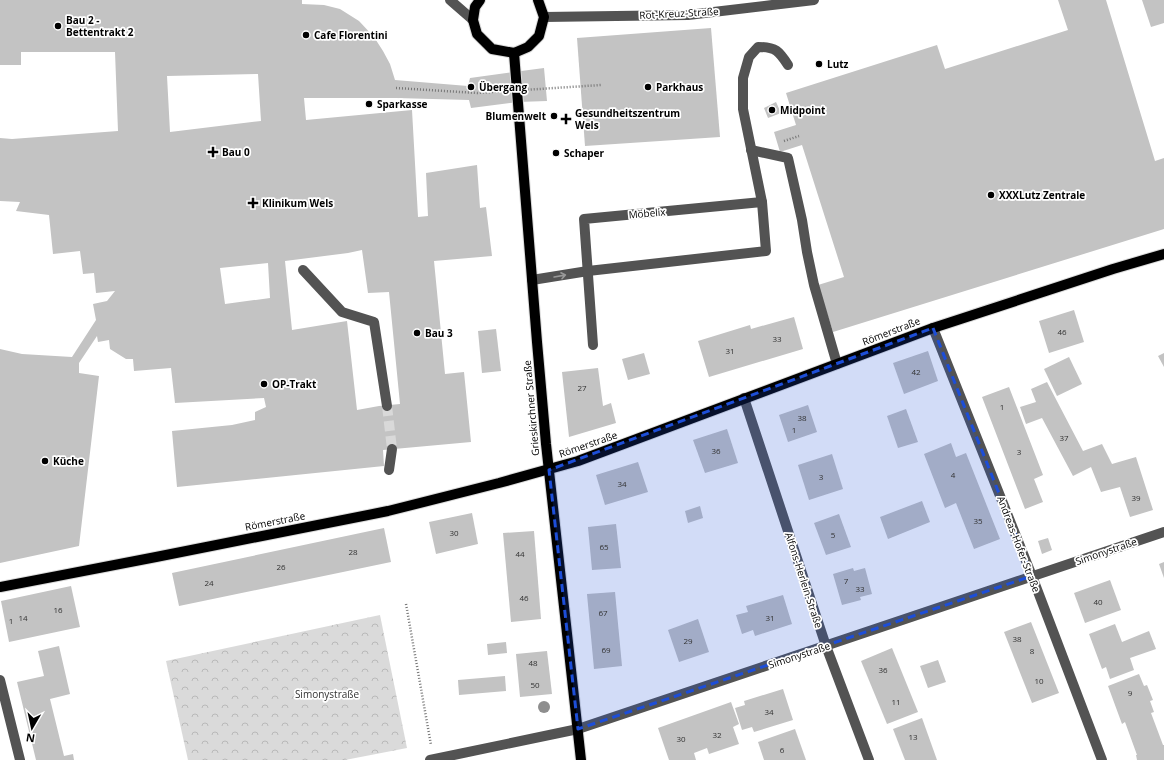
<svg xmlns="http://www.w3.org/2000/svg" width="1164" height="760" font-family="'Open Sans',sans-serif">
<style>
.park{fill:url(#park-crowns)}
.building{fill:#c3c3c3;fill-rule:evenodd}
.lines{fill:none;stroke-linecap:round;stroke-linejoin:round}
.minor-tunnel{stroke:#d9d9d9;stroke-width:10;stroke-dasharray:10 5;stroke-linecap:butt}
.major-casing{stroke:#dbdbdb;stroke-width:12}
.path{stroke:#757575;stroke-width:2.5;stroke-dasharray:1 2;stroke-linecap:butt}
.minor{stroke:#535353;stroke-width:10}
.major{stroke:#000;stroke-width:10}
.path-bridge{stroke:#757575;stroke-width:2.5;stroke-dasharray:1 2;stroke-linecap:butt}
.tree{fill:#8e8e8e}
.oneway{stroke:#989898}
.marked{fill:#1d4ed8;fill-opacity:0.2;stroke:#1d4ed8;stroke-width:3;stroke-dasharray:8 5;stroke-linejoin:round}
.poi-dot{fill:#000;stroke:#fff;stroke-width:1.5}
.labels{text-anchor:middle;stroke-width:3.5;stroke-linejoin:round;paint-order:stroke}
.number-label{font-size:8px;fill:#313131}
.street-label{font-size:10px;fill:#000;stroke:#fff}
.poi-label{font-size:10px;font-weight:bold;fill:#000;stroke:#fff;text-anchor:start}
.park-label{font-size:10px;fill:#313131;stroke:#fff}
</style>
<defs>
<pattern id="park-crowns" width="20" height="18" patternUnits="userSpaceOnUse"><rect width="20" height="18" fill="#dadada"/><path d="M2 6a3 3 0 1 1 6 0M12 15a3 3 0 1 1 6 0" fill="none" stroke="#b9b9b9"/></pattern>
</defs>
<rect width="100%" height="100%" fill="#fff"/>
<!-- park -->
<path class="park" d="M380 615 407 748 345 760H188L166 661Z"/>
<!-- building -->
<g class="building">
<path d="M0 0H302V4L324 5 340 9 359 21 374 37 383 51 390 64 395 80 468 86 470 78 544 68 547 101 518 102 471 108 469 100 396 98H304L306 120 412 110 418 217 428 216 426 173 477 165 480 208 486 207 492 256 434 261 445 374 464 372 471 442 383 450 384 466 177 487 172 431 232 425 255 420V412L266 407 264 398 175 403 171 368 134 371 133 359H126L110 349 109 340 98 342 97 336 79 363V373L99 376 79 546 0 563V349L22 354 72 357 96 320 93 304 107 301 115 291 96 293 94 273 83 274 80 251 53 254 49 215 16 211 20 202 0 201V138L12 139 118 131 115 52H21V65H0ZM258 74 261 121 170 132 167 76ZM362 250 368 293 389 292 400 404 379 406 357 410 347 321 292 330 285 261 348 253ZM268 263 270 298 225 304 220 268Z"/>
<path d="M1058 0H1106L1155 161 1164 158V229L833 332 818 285 844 277 802 145 780 152 774 132 796 125 786 93 937 45 945 69 1068 30Z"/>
<path d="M1142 0H1164V23L1151 27Z"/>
<path d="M711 28 720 137 585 146 577 38Z"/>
<path d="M776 102 781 113 768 118 764 108Z"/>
<path d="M1074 310 1084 342 1049 353 1039 321Z"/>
<path d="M794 317 803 349 709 377 698 341 750 325 751 329Z"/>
<path d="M496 329 501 371 482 373 478 331Z"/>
<path d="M928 351 938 381 904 394 893 363Z"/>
<path d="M644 353 650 374 628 380 622 359Z"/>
<path d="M1164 353V367L1158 356Z"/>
<path d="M1069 357 1082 384 1057 396 1044 369Z"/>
<path d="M598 368 603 406 611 403 616 423 569 437 562 372Z"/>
<path d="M1047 382 1083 451 1102 444 1112 464 1136 457 1153 510 1130 517 1120 487 1101 492 1091 467 1073 476 1042 418 1026 424 1020 407 1036 402 1031 389Z"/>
<path d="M1009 387 1043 475 1034 479 1043 502 1025 509 982 397Z"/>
<path d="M808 405 817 432 788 442 779 415Z"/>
<path d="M906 409 918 442 898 448 887 416Z"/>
<path d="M727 429 738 463 705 473 693 440Z"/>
<path d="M951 443 956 457 966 453 1000 539 974 549 956 503 945 508 924 454Z"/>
<path d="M832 454 843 489 809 500 798 465Z"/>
<path d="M638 462 648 492 605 505 596 475Z"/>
<path d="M922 501 930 522 888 539 880 517Z"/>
<path d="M700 506 703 518 688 523 685 511Z"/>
<path d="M472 513 478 544 436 554 429 522Z"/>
<path d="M839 514 851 547 826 555 814 523Z"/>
<path d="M616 524 621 568 592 570 588 527Z"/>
<path d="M384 528 391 562 179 606 172 573Z"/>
<path d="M534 531 541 619 511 622 503 533Z"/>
<path d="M1048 538 1052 550 1042 554 1038 541Z"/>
<path d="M1164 562V578L1159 564Z"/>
<path d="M853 568 854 571 865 568 872 594 860 597 861 600 842 605 833 574Z"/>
<path d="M1110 580 1121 610 1085 623 1074 593Z"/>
<path d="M71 586 80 627 9 642 1 601Z"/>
<path d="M615 592 622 666 594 669 587 594Z"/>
<path d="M783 595 792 624 755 636 753 630 742 634 736 615 748 612 746 606Z"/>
<path d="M698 619 709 652 679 662 668 630Z"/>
<path d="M1031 622 1059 693 1032 703 1004 632Z"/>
<path d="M1115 624 1122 642 1149 631 1156 649 1130 658 1134 670 1110 679 1106 667 1102 669 1089 634Z"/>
<path d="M506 642 507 653 488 655 487 644Z"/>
<path d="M59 646 70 694 50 699 64 756 73 754 74 760H36L17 682 44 676 38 651Z"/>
<path d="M892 648 918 712 887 724 861 661Z"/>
<path d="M547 651 552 694 520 697 516 654Z"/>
<path d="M938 660 946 682 928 688 920 666Z"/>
<path d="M1139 674 1144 686 1147 685 1153 700 1150 701 1154 712 1151 713 1163 745H1164V760H1137L1136 755H1137L1125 722 1122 724 1108 686Z"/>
<path d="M505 676 506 691 459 695 458 680Z"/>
<path d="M783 689 793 720 754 732 752 727 742 730 735 708 745 705 744 701Z"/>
<path d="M731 702 739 724 733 727 739 744 709 754 707 748 694 753 696 760H669L658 728Z"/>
<path d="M922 718 937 760H905L893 729Z"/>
<path d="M795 729 806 760H764L758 742Z"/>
</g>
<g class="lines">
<!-- minor-tunnel -->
<path class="minor-tunnel" d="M387 406 392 449"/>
<defs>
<g id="major">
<path d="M480 0 475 7 473 20 477 34 492 49 514 53 528 47 539 36 544 17 538 0"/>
<path d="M514 53 537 342 546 444 581 760"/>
<path d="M0 587 156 557 388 511 499 483 578 461 933 328 1113 269 1164 254"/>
</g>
</defs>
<!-- major casing -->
<use href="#major" class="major-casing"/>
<!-- path -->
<g class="path">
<path d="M784 141 799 136"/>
<path d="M406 604 431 745"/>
</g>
<!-- minor -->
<g class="minor">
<path d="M450 0 473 20"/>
<path d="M544 17 688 15 814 0"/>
<path d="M751 150 788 158 802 220 807 252 814 285 837 364"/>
<path d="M303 270 342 312 374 322 387 406"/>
<path d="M532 280 588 271 766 251 762 202 743 109V78L749 57 758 47C776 47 779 51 788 65"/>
<path d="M933 328 1032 576 1102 760"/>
<path d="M593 345 584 219 762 202"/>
<path d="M744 398 826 646 869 760"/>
<path d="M389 470 392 449"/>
<path d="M0 680 20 760"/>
<path d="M430 760 578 729 1164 532"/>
</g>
<!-- major -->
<use href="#major" class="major"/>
<!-- path-bridge -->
<path class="path-bridge" d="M396 88 477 93 601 85"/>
</g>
<!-- trees -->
<circle class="tree" cx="544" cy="707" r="6"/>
<!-- one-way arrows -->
<defs><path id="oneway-shaft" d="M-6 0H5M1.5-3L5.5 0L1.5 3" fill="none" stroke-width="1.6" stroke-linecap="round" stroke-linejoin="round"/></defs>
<use class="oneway" href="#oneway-shaft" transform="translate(560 276) rotate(-10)"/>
<!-- marked area -->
<path class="marked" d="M933 328 1032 576 578 729 549 470Z"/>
<!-- markers -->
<g class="poi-dot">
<circle cx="58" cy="26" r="4"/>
<circle cx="306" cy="35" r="4"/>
<circle cx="819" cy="64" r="4"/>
<circle cx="471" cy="87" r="4"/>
<circle cx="648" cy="87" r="4"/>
<circle cx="369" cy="104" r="4"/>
<circle cx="772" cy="110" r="4"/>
<circle cx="554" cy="116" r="4"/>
<path d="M564 113h4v4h4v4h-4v4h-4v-4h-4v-4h4z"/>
<path d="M211 146h4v4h4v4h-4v4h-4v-4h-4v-4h4z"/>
<circle cx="556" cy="153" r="4"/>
<circle cx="991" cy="195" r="4"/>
<path d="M251 197h4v4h4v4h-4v4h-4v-4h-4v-4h4z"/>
<circle cx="417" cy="333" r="4"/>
<circle cx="264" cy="384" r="4"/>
<circle cx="45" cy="461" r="4"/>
</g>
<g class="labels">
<!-- number labels -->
<g class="number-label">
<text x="1062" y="335">46</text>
<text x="777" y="342">33</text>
<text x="730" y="354">31</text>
<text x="916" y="375">42</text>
<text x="582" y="391">27</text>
<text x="1002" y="410">1</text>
<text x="802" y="421">38</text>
<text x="794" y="433">1</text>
<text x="1064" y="441">37</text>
<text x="716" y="454">36</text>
<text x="1019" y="455">3</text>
<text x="953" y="478">4</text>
<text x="821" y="480">3</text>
<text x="622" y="487">34</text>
<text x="1136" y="501">39</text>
<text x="978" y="524">35</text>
<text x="454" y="536">30</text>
<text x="833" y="538">5</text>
<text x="604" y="550">65</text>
<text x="353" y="555">28</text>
<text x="520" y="557">44</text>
<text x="281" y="570">26</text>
<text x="846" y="584">7</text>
<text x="209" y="586">24</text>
<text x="860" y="592">33</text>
<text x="524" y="601">46</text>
<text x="1098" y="605">40</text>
<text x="58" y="613">16</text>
<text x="603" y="616">67</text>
<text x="23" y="621">14</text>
<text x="770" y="621">31</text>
<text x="11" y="624">1</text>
<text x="1017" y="642">38</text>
<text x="688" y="644">29</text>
<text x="606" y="653">69</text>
<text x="1032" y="654">8</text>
<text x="533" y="666">48</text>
<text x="883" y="673">36</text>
<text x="1039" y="684">10</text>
<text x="535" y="688">50</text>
<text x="1130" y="696">9</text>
<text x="896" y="705">11</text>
<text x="769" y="715">34</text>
<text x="717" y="738">32</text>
<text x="913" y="740">13</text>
<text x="681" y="742">30</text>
<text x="782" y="753">6</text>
</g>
<!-- street labels -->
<g class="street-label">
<text transform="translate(679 13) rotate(-3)" y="4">Rot-Kreuz-Straße</text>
<text transform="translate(647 213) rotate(-5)" y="4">Möbelix</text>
<text transform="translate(891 331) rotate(-21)" y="4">Römerstraße</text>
<text transform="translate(531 408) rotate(-95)" y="4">Grieskirchner Straße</text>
<text transform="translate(588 444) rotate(-19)" y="4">Römerstraße</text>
<text transform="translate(275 521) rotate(-11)" y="4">Römerstraße</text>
<text transform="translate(1019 544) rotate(69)" y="4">Andreas-Hofer-Straße</text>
<text transform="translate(1106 551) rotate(-19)" y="4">Simonystraße</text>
<text transform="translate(804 580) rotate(72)" y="4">Alfons-Herlein-Straße</text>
<text transform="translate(799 655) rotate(-18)" y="4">Simonystraße</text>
</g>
<!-- poi labels -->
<g class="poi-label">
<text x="66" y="24">Bau 2 -<tspan x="66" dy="12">Bettentrakt 2</tspan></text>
<text x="314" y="39">Cafe Florentini</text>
<text x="827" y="68">Lutz</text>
<text x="479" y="91">Übergang</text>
<text x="656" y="91">Parkhaus</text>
<text x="377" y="108">Sparkasse</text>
<text x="780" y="114">Midpoint</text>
<text x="575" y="117">Gesundheitszentrum<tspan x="575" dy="12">Wels</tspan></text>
<text x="546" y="120" text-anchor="end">Blumenwelt</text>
<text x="222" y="156">Bau 0</text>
<text x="564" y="157">Schaper</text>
<text x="999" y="199">XXXLutz Zentrale</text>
<text x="262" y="207">Klinikum Wels</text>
<text x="425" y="337">Bau 3</text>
<text x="272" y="388">OP-Trakt</text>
<text x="53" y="465">Küche</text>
</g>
<!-- park labels -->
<g class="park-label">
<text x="327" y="698">Simonystraße</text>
</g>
</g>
<!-- north arrow -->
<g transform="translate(32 728) rotate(189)" stroke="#ffffff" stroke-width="3" paint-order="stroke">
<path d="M0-3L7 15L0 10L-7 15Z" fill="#000000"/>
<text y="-6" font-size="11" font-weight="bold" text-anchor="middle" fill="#000000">N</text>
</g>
</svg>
